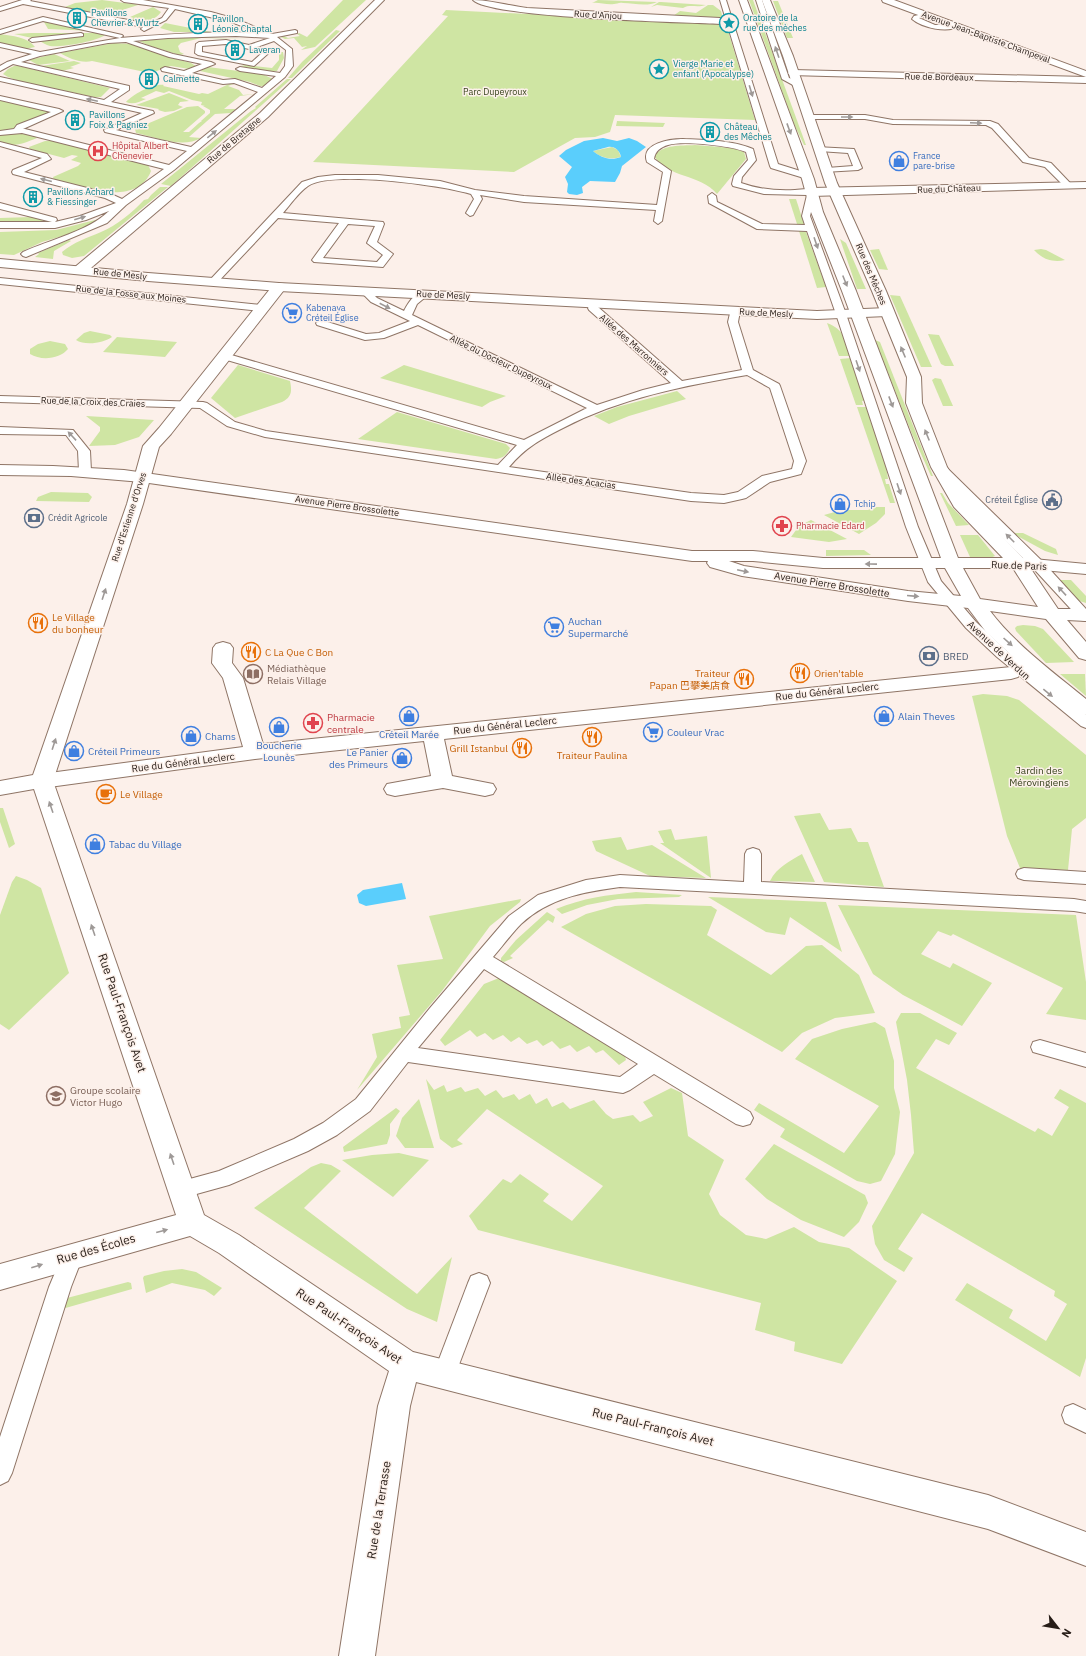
<svg xmlns="http://www.w3.org/2000/svg" width="1086" height="1656" font-family="'IBM Plex Sans','Noto Sans SC',sans-serif">
<style>
.green{fill:#cfe5a3}
.water{fill:#5acefc;fill-rule:evenodd}
.lines{fill:none;stroke-linecap:round;stroke-linejoin:round}
.service-casing{stroke:#8f7566;stroke-width:2}
.pedestrian-casing{stroke:#8f7566;stroke-width:2}
.minor-casing{stroke:#8f7566;stroke-width:2}
.tertiary-casing{stroke:#8f7566;stroke-width:2}
.primary-casing{stroke:#8f7566;stroke-width:2}
.service{fill:#fff;fill-rule:evenodd}
.pedestrian{fill:#fff;fill-rule:evenodd}
.minor{fill:#fff;fill-rule:evenodd}
.tertiary{fill:#fff;fill-rule:evenodd}
.primary{fill:#fff;fill-rule:evenodd}
.oneway{fill:#9e9997}
.labels{text-anchor:middle;stroke-width:3;stroke-linejoin:round;paint-order:stroke}
.far-culture-label{font-size:9px;fill:#0d838f;stroke:#fcf0ea;text-anchor:start}
.far-street-label{font-size:9px;fill:#271d17;stroke:#fcf0ea}
.far-park-label{font-size:9px;fill:#36421b;stroke:#fcf0ea}
.far-health-label{font-size:9px;fill:#be3a42;stroke:#fcf0ea;text-anchor:start}
.far-shop-label{font-size:9px;fill:#366cbe;stroke:#fcf0ea;text-anchor:start}
.far-service-label{font-size:9px;fill:#4e5e75;stroke:#fcf0ea;text-anchor:end}
.street-label{font-size:10px;fill:#271d17;stroke:#fcf0ea}
.food-label{font-size:10px;fill:#c56008;stroke:#fcf0ea;text-anchor:start}
.shop-label{font-size:10px;fill:#366cbe;stroke:#fcf0ea;text-anchor:start}
.service-label{font-size:10px;fill:#4e5e75;stroke:#fcf0ea;text-anchor:start}
.education-label{font-size:10px;fill:#785e54;stroke:#fcf0ea;text-anchor:start}
.health-label{font-size:10px;fill:#be3a42;stroke:#fcf0ea;text-anchor:start}
.park-label{font-size:10px;fill:#36421b;stroke:#fcf0ea}
.near-street-label{font-size:12px;fill:#271d17;stroke:#fcf0ea}
</style>
<rect width="100%" height="100%" fill="#fcf0ea"/>
<!-- green -->
<g class="green">
<path d="M102 0 148 6 138 5 107 15 65 7 75 3Z"/>
<path d="M343 0H366L315 47 301 50 307 46 302 47 294 38 285 39 281 37 284 36 288 38 300 36 297 34 299 33 307 37Z"/>
<path d="M598 0 657 2C647 7 633 3 623 3 619 2 617 4 614 4 606 5 599 2 592 3Z"/>
<path d="M749 0H753L806 145H804L794 124Z"/>
<path d="M773 1H778L793 38H787Z"/>
<path d="M659 2H661L706 5C697 8 690 4 683 8L657 5 651 7Z"/>
<path d="M708 5H713L721 11 723 19 673 16 680 11 696 13Z"/>
<path d="M153 7 161 12C153 23 142 22 130 20L134 18 130 17Z"/>
<path d="M446 10 726 24 755 120 615 115 610 132 595 137 575 138 514 172 313 162 448 16 442 15Z"/>
<path d="M46 21 94 31 48 29 44 22Z"/>
<path d="M165 23 211 32H174L160 28Z"/>
<path d="M336 30 340 31 292 78H288L302 62Z"/>
<path d="M31 33H100L105 35C98 41 59 48 50 46 46 45 42 42 38 40 31 37 22 36 14 34Z"/>
<path d="M0 34C12 36 28 37 35 47L25 49 0 44Z"/>
<path d="M192 37 250 39 201 38 181 43 178 46 180 52 184 54 180 55 150 46 139 41Z"/>
<path d="M114 43 132 44 168 57 191 63 196 66 189 69 171 66 157 71 145 72 92 61C82 64 68 58 60 53Z"/>
<path d="M279 52H283L284 58 277 71H264L240 66 246 65 272 68 279 60Z"/>
<path d="M54 54 70 61 38 65 29 60Z"/>
<path d="M74 61 81 63 70 67 74 68 62 71 41 66Z"/>
<path d="M14 66H19L110 88 101 97H94L19 81 8 77 3 74 8 69Z"/>
<path d="M208 67 262 74 273 79 264 86H260L250 82 200 71 201 70Z"/>
<path d="M287 79H291L180 178 171 186 161 184 251 111 256 108 255 107Z"/>
<path d="M231 83H236L228 86 239 90 243 95 255 94 240 96 224 109H236L231 113 215 114 189 137 201 138C182 149 156 137 136 133L135 129 187 107 198 106 205 111V113L183 132H189L199 123 202 121H201L210 113V110L203 106H205L201 105 202 102 192 100 169 91 164 93 156 91 141 98 146 99C139 102 133 105 126 102 133 94 154 83 164 85L163 86 199 94 202 93 208 94Z"/>
<path d="M169 93 189 101 180 102 178 105 183 107 174 111 165 112 158 110 159 109 136 105Z"/>
<path d="M0 100 50 111 51 113 14 128 13 131 36 137 37 138C22 144 16 147 0 143Z"/>
<path d="M617 121 665 123 663 127 616 126Z"/>
<path d="M45 141H52L141 162 148 165 151 171C137 208 81 187 54 180L53 177 78 166 81 163 71 160 78 156 72 155 64 158 30 149 29 147Z"/>
<path d="M695 145 733 148 744 152 746 159 717 194C701 174 667 178 654 156 664 144 680 146 695 145Z"/>
<path d="M612 147 618 150 621 157C611 160 601 158 593 151Z"/>
<path d="M160 187H168L84 256 72 258 63 255 62 252C74 242 87 238 101 232 117 225 132 213 144 200L148 199 151 195Z"/>
<path d="M789 199H796L804 224H797Z"/>
<path d="M31 217 45 221 43 223H0V218Z"/>
<path d="M99 219 92 225 76 232 42 242 14 255 0 254V232L56 230Z"/>
<path d="M799 231 806 232 826 287 817 288Z"/>
<path d="M840 239 846 243 866 289H857Z"/>
<path d="M69 240 71 241 54 251 53 259 35 257 39 254 38 253Z"/>
<path d="M879 249 888 270 879 269 870 250Z"/>
<path d="M1041 249 1046 250 1065 260C1053 263 1042 259 1034 250Z"/>
<path d="M890 295 900 296 932 367H921Z"/>
<path d="M827 323C845 330 845 340 850 356H839Z"/>
<path d="M90 331 110 335 112 337C104 343 85 346 76 340L84 333Z"/>
<path d="M928 334 939 335 954 366H945L941 364Z"/>
<path d="M117 337 177 342 165 357 103 352Z"/>
<path d="M875 340 880 342 933 476H931L912 434Z"/>
<path d="M50 341 65 344 68 349C60 359 41 361 30 354V349L38 344Z"/>
<path d="M851 358 867 400 862 401 863 405H856L840 359Z"/>
<path d="M238 365 290 381C292 391 292 397 282 402L235 418 211 398Z"/>
<path d="M404 365 506 396 490 402 482 407 380 378Z"/>
<path d="M935 378 941 379 953 406H943L932 380Z"/>
<path d="M677 391 686 399 629 416 609 424 594 416 617 407Z"/>
<path d="M857 407H869L883 446 888 479H885L886 484H889L895 503H890Z"/>
<path d="M397 412 506 444 510 448C507 455 503 458 496 459L358 439Z"/>
<path d="M86 416 154 420 139 437 115 445 89 446 100 431V427Z"/>
<path d="M51 492 88 493 92 497 89 502 36 501 38 497Z"/>
<path d="M940 493H942L948 503 969 525 956 526Z"/>
<path d="M875 507H885V514L876 523 859 534 824 515 842 510H868Z"/>
<path d="M811 520 847 539 829 542 791 537 799 526Z"/>
<path d="M1012 533H1023L1056 549 1058 555 1045 551Z"/>
<path d="M960 535H978L995 556 990 558 970 557Z"/>
<path d="M826 550H864L871 555 826 556Z"/>
<path d="M1059 580H1071L1086 596V603L1076 600Z"/>
<path d="M1023 625 1035 626 1043 629 1074 662 1046 663 1016 631 1015 628 1017 626Z"/>
<path d="M1060 674H1085L1086 696Z"/>
<path d="M983 694 1007 696 1019 700 1086 755V818L1072 829 1068 870 1020 868 1007 836 972 696Z"/>
<path d="M0 808H3L15 844 9 848 0 822Z"/>
<path d="M820 813 829 830 851 828 858 842H868L884 887 824 882 794 816Z"/>
<path d="M671 829 675 840 707 836 711 878 660 843H664L658 831Z"/>
<path d="M621 837 627 850 652 845 706 878 650 876 596 851 592 841Z"/>
<path d="M802 854 815 882 770 881C777 867 790 861 802 854Z"/>
<path d="M16 876 27 880 41 888 69 973 9 1030 0 1024V915L12 882Z"/>
<path d="M636 892 682 895 679 897 618 899 587 905 562 914 556 909C583 898 607 895 636 892Z"/>
<path d="M708 897 826 902 842 952 790 917 785 935 766 932Z"/>
<path d="M521 899 520 902 490 926 442 991 357 1090 377 1057 372 1034 401 1028 399 1017 410 1015 397 965 443 959 429 916Z"/>
<path d="M646 904 711 906 717 910 707 935 771 975 806 946 822 945 859 975 875 1013 835 1018 802 1033 782 1052 561 927 586 914 615 906Z"/>
<path d="M838 905 1076 915 1086 982V1020L1046 1014 1063 988 953 934 951 936 938 931 921 954 950 968 953 963 992 983 962 1026 903 995 873 974Z"/>
<path d="M547 912 555 917 553 923 548 920 510 956 513 958 504 962 501 961V958L516 940Z"/>
<path d="M499 978 624 1052 626 1060 619 1065 603 1050 596 1053 589 1046 577 1052 570 1045 560 1049 552 1041 543 1046 537 1040 527 1044 519 1037 511 1042 503 1035 493 1040 485 1033 477 1037 470 1030 445 1046 440 1040 484 984Z"/>
<path d="M901 1013H920L957 1033 949 1045 936 1039 916 1068 1035 1132 1038 1128 1052 1136 1069 1107 1054 1098 1060 1089 1086 1103V1358L1080 1377 955 1300 967 1283 1013 1310 1009 1318 1046 1341 1067 1304 1054 1296 1055 1291 922 1213 898 1249 913 1258 904 1272 884 1260 875 1244 872 1226 914 1153 911 1115 907 1080 896 1022Z"/>
<path d="M875 1022 885 1028 894 1061V1088L900 1112 895 1154 881 1181 870 1184 857 1181 780 1137 785 1129 754 1110 759 1103 844 1153 879 1106 795 1059 812 1039 842 1029Z"/>
<path d="M426 1079 434 1090 444 1085 447 1092 461 1087 465 1092 478 1088 485 1096 496 1090 503 1098 514 1094 519 1100 530 1094 536 1104 547 1098 552 1107 563 1102 570 1109 594 1100 606 1114 613 1119 633 1115 640 1122 653 1116 643 1102 671 1088 682 1093 688 1136 724 1160 709 1194 720 1215 746 1235 766 1239 794 1227 819 1242 849 1248 897 1281 842 1364 794 1351 795 1342 755 1330 761 1303 478 1230 469 1216 503 1179 511 1183 520 1174 549 1194 543 1201 572 1221 603 1186 487 1109 457 1140 463 1144 452 1148 440 1139Z"/>
<path d="M419 1099 434 1148H405L396 1136 402 1118Z"/>
<path d="M396 1108 400 1111 390 1124V1135L387 1144 344 1152 343 1147Z"/>
<path d="M774 1144 865 1195 868 1203 859 1222 844 1237 801 1220 767 1199 745 1179Z"/>
<path d="M399 1153 429 1160 393 1197 342 1160 372 1155Z"/>
<path d="M321 1163 331 1165 341 1171 304 1208 417 1294 452 1257 437 1322 407 1309 254 1208 311 1167Z"/>
<path d="M182 1269 196 1272 222 1288 214 1296 205 1290 172 1283 146 1293 143 1278 144 1276 164 1271Z"/>
<path d="M128 1282 131 1283 132 1289 62 1309 67 1298Z"/>
</g>
<!-- water -->
<g class="water">
<path d="M603 138 617 141 629 138 637 141 646 147 622 166 620 173 615 182 590 181 582 187 583 193 577 195 569 194 567 192 568 184 565 177 572 167 559 156 566 150 584 141ZM608 147C615 146 620 151 621 157 611 161 601 158 593 151Z"/>
<path d="M402 883 406 899 366 906 359 903 357 895 363 890Z"/>
</g>
<g class="lines">
<defs>
<g id="service">
<path d="M22 0H31L30 1 149 24 162 18 169 8 124 2 121 0H143L211 12 236 19 272 34 295 30 297 31V33L277 37 292 49 293 66 285 77 174 170 126 205 107 223 26 257 23 256 21 254 23 252C49 240 89 231 109 211L86 220 55 228H0V222H52L0 209V203L56 218 57 220 55 222 80 216 116 203 105 198 13 174 12 172 13 170 42 158 0 146V142L47 154 51 159 24 172 111 194 122 199 164 169 22 133 0 135V131L14 129 17 125 51 112 0 100V96L59 109 63 111 23 129H25L169 165 187 151 105 132 104 130 142 113 0 81V77L104 100 120 89 13 64 0 71V66L7 62 32 54 0 47V43L40 52 120 38 43 21 0 34V30L43 17 122 35 123 36 120 38C167 34 214 31 260 33L231 22 175 9 166 20 144 31 141 29 143 27 23 4 0 11V7ZM236 36 270 38 249 45 226 40 199 42 196 44 195 53 198 55 254 66 271 51 257 47 274 41 286 50 285 66 280 73 240 67 236 69 240 71 276 76 262 88 235 79 223 80 192 73 215 64 211 62 173 54 133 41 168 38ZM126 42 169 57 202 64 184 71 165 67 161 69 162 71 223 84 234 83 258 92 191 147 116 130 154 113 153 111 111 102 129 90V86L21 62 40 56 108 43ZM226 44 263 52 252 62 202 52V46Z"/>
<path d="M720 0H726L778 164 810 174 811 176 810 178H804L771 168 770 166Z"/>
<path d="M756 0H762L789 78 799 81V85H793L782 79Z"/>
<path d="M927 13 930 15 929 16 919 18 935 25 955 24 958 26C948 34 921 27 912 19L914 16Z"/>
<path d="M81 33 83 34V36L32 42 29 40 32 38Z"/>
<path d="M805 115H865L893 120 990 121 998 124 1029 158 1051 163 1072 185 1068 188 1065 187 1045 167 1023 162 992 128 986 125 893 124 865 119H805Z"/>
<path d="M683 139C706 140 732 140 753 149L756 160 742 177 741 183C758 189 776 191 795 190 801 190 811 187 816 192L810 216 846 314 918 527 941 581 976 622 1007 651 1086 715V728L1081 726 997 657 966 628 928 582 906 527 836 314 807 231 757 229 709 203 708 196 712 193 716 196 717 202 762 224 805 225 802 216 807 195 764 194 733 186 732 184 734 176 748 160 746 152C733 146 683 140 668 145 661 147 655 151 654 159L671 171 662 221 658 224 654 221 656 210 524 202 480 195 482 199 473 215 470 216 466 213 474 199 471 194C442 185 331 170 308 186 298 193 290 205 283 213L383 222 384 224 377 242 393 254 383 267 314 262 312 260 339 223 278 218 216 284H210L208 282 302 182 318 177 335 175H378L440 181 475 190 524 196 657 205 663 172 647 162C640 143 671 139 683 139ZM348 224 375 226 367 243 383 255 377 262 323 258Z"/>
<path d="M816 147 854 149 862 168 858 170 824 172 823 170 824 168H827L853 166 848 153 819 151 815 149Z"/>
<path d="M0 278 261 305 266 308 261 311 0 284Z"/>
<path d="M366 289 369 290 377 298 404 311C408 303 416 290 426 293L428 295 417 304 412 315 597 405 643 390 671 383 589 310 588 308 591 301H597L599 303 598 307 682 381 742 370 728 322 731 309H739L740 311 738 322 753 370 779 384 780 386 806 461 801 474 770 482 746 498 742 499 724 503 691 501 265 437 227 426 200 408 0 402V396L203 402 207 403 235 422 266 431 498 465 517 445 220 358 219 356 224 353 228 354 524 440 587 408 418 325 384 338 365 340 317 325 316 323 321 320 366 334 379 333 410 321 371 302 361 292ZM747 375 770 388 794 461 792 469 762 476 738 492 724 495 691 493 509 467C526 447 541 439 563 428 621 398 683 386 747 375Z"/>
<path d="M0 427 73 430 90 451 91 471 89 474H81L79 471 78 451 66 435 0 434Z"/>
<path d="M943 467 947 468 1043 562 1086 609V621L1081 620 1033 568 939 474 937 471 939 468Z"/>
<path d="M753 848 759 850 761 854V882L1074 899 1086 901V913L1074 911 620 887C583 892 549 898 521 924 511 934 502 947 493 957L750 1112 753 1118 750 1124 743 1126 736 1124 654 1074 630 1090 623 1093 408 1062 370 1111 337 1135 308 1151 229 1185 182 1198 175 1195 172 1189 175 1183 219 1171 294 1139 323 1123 356 1099 430 1008 509 916 538 895 586 880 620 875 744 882 745 854 747 850ZM484 969 638 1064 620 1077 418 1048Z"/>
<path d="M1024 868 1086 872V884L1024 880 1018 878 1016 874 1018 870Z"/>
<path d="M1040 1040 1086 1053V1067L1033 1052 1031 1047 1033 1042Z"/>
<path d="M72 1247 79 1249 83 1256 71 1287 12 1473 8 1481 0 1485V1437L49 1287 65 1249Z"/>
<path d="M479 1273 487 1276 490 1283 452 1383 444 1386 436 1383 433 1375 468 1283 471 1276Z"/>
<path d="M1073 1404 1086 1410V1433L1065 1423 1062 1415 1065 1407Z"/>
</g>
<path id="pedestrian" d="M223 642 230 644 233 648 232 663 243 678 263 744 1011 667 1018 669 1021 673 1018 677 1011 679 444 739 452 776 493 784 496 789 493 794 485 796 443 788 395 796 387 794 384 789 387 784 431 776 424 741 255 759 42 788 34 786 31 781 34 776 42 774 243 747 223 678 212 663 213 648 216 644Z"/>
<g id="minor">
<path d="M375 0H384L268 117 85 273H75L73 270 75 267 260 113Z"/>
<path d="M473 0C491 0 509 6 527 8L720 18 725 21 720 24C683 22 490 18 473 0Z"/>
<path d="M882 0H894L1086 71V77L883 2Z"/>
<path d="M793 70 1086 77V83L790 75 788 73 790 71Z"/>
<path d="M1086 182V188L812 196 808 194 806 192 808 190 812 188Z"/>
<path d="M279 283 284 284 286 287 284 290 171 434 159 447 143 504 53 781 204 1215 239 1235 413 1352 988 1495 1086 1532V1566L988 1529 416 1382 410 1406 375 1656H339L378 1406 389 1371 219 1253 190 1236 0 1290V1264L176 1215 34 789 0 795V781L33 775 127 504 143 446 159 428 274 284Z"/>
</g>
<path id="tertiary" d="M0 259 148 273 279 283 817 311 887 308 892 309 894 312 892 315 887 316 817 319 279 291 148 281 0 267Z"/>
<path id="primary" d="M739 0H747L814 179 823 212 856 291 958 558H1003L954 507 931 467 906 403 907 377 872 291 825 183 783 56 762 0H770L793 56 837 183 886 291 921 377 922 403 947 467 967 500 1023 558 1086 564V574L1031 569 1058 609H1086V621L1067 620 1086 642V660L1079 658 1046 619 990 611C1016 645 1053 672 1086 699V715L1079 713 1032 674 986 632 968 608 908 601 742 576 710 567 707 563 708 561H692L142 482 71 476 0 475V465L53 466 124 470 692 551H753L823 558H941L842 291 811 212 802 179ZM729 561H753L823 568H945L961 596 908 591 744 566ZM963 568H1013L1038 607 980 599Z"/>
</defs>
<!-- service casing -->
<use href="#service" class="service-casing"/>
<!-- pedestrian casing -->
<use href="#pedestrian" class="pedestrian-casing"/>
<!-- minor casing -->
<use href="#minor" class="minor-casing"/>
<!-- tertiary casing -->
<use href="#tertiary" class="tertiary-casing"/>
<!-- primary casing -->
<use href="#primary" class="primary-casing"/>
<!-- service -->
<use href="#service" class="service"/>
<!-- pedestrian -->
<use href="#pedestrian" class="pedestrian"/>
<!-- minor -->
<use href="#minor" class="minor"/>
<!-- tertiary -->
<use href="#tertiary" class="tertiary"/>
<!-- primary -->
<use href="#primary" class="primary"/>
</g>
<!-- one-way arrows -->
<defs><path id="oneway-solid" d="M-6-.8H1V-3.2L6.5 0L1 3.2V.8H-6Z"/></defs>
<g class="oneway">
<use href="#oneway-solid" transform="translate(777 52) rotate(-109)"/>
<use href="#oneway-solid" transform="translate(751 91) rotate(73)"/>
<use href="#oneway-solid" transform="translate(92 100) rotate(-168)"/>
<use href="#oneway-solid" transform="translate(847 117)"/>
<use href="#oneway-solid" transform="translate(976 123) rotate(3)"/>
<use href="#oneway-solid" transform="translate(789 129) rotate(70)"/>
<use href="#oneway-solid" transform="translate(212 134) rotate(-39)"/>
<use href="#oneway-solid" transform="translate(46 180) rotate(-166)"/>
<use href="#oneway-solid" transform="translate(80 218) rotate(-16)"/>
<use href="#oneway-solid" transform="translate(816 243) rotate(71)"/>
<use href="#oneway-solid" transform="translate(845 281) rotate(68)"/>
<use href="#oneway-solid" transform="translate(385 306) rotate(27)"/>
<use href="#oneway-solid" transform="translate(903 352) rotate(-113)"/>
<use href="#oneway-solid" transform="translate(858 366) rotate(71)"/>
<use href="#oneway-solid" transform="translate(891 402) rotate(69)"/>
<use href="#oneway-solid" transform="translate(927 435) rotate(-112)"/>
<use href="#oneway-solid" transform="translate(72 436) rotate(-133)"/>
<use href="#oneway-solid" transform="translate(899 489) rotate(71)"/>
<use href="#oneway-solid" transform="translate(1010 538) rotate(-135)"/>
<use href="#oneway-solid" transform="translate(871 564) rotate(-179)"/>
<use href="#oneway-solid" transform="translate(743 571) rotate(12)"/>
<use href="#oneway-solid" transform="translate(1062 591) rotate(-133)"/>
<use href="#oneway-solid" transform="translate(104 594) rotate(-72)"/>
<use href="#oneway-solid" transform="translate(913 596) rotate(5)"/>
<use href="#oneway-solid" transform="translate(1008 642) rotate(42)"/>
<use href="#oneway-solid" transform="translate(1048 693) rotate(39)"/>
<use href="#oneway-solid" transform="translate(54 744) rotate(-72)"/>
<use href="#oneway-solid" transform="translate(51 807) rotate(-109)"/>
<use href="#oneway-solid" transform="translate(93 930) rotate(-109)"/>
<use href="#oneway-solid" transform="translate(172 1159) rotate(-109)"/>
<use href="#oneway-solid" transform="translate(162 1231) rotate(-15)"/>
<use href="#oneway-solid" transform="translate(37 1266) rotate(-17)"/>
</g>
<!-- icons -->
<defs>
<symbol id="building-ring" viewBox="-11 -11 22 22"><circle r="9.5" fill="#fcf0ea" stroke="#0f9aa8" stroke-width="1.5"/><path d="M-4-6H4V6H1V3H-1V6H-4ZM-2.5-4.3h1.7v1.8h-1.7ZM.8-4.3h1.7v1.8H.8ZM-2.5-1h1.7V.8h-1.7ZM.8-1h1.7V.8H.8Z" fill="#0f9aa8"/></symbol>
<symbol id="sight-ring" viewBox="-11 -11 22 22"><circle r="9.5" fill="#fcf0ea" stroke="#0f9aa8" stroke-width="1.5"/><path d="M0-6L1.8-2.2L6-1.7L2.9 1.2L3.7 5.4L0 3.3L-3.7 5.4L-2.9 1.2L-6-1.7L-1.8-2.2Z" fill="#0f9aa8"/></symbol>
<symbol id="hospital-ring" viewBox="-11 -11 22 22"><circle r="9.5" fill="#fcf0ea" stroke="#e0444e" stroke-width="1.5"/><path d="M-5-5h3v3.5h4V-5h3V5h-3V1.5h-4V5h-3Z" fill="#e0444e"/></symbol>
<symbol id="shop-ring" viewBox="-11 -11 22 22"><circle r="9.5" fill="#fcf0ea" stroke="#3f7fe0" stroke-width="1.5"/><path d="M-5-2.5h2.3a2.7 3.5 0 0 1 5.4 0H5L5.5 6h-11ZM-1.5-2.5h3a1.5 2.3 0 0 0-3 0Z" fill="#3f7fe0"/></symbol>
<symbol id="supermarket-ring" viewBox="-11 -11 22 22"><circle r="9.5" fill="#fcf0ea" stroke="#3f7fe0" stroke-width="1.5"/><path d="M-6-5.5h2.5l.6 2H6L4.5 2H-2.5L-4.4-4H-6ZM-1.5 3.2a1.3 1.3 0 1 0 .1 0ZM3 3.2a1.3 1.3 0 1 0 .1 0Z" fill="#3f7fe0"/></symbol>
<symbol id="civic-ring" viewBox="-11 -11 22 22"><circle r="9.5" fill="#fcf0ea" stroke="#5c6f8a" stroke-width="1.5"/><path d="M-.6-6.5H3V-4.5H.6V-3L4-1V1h2V6H-6V1h2V-1L-.6-3ZM-1.2 2.5V6h2.4V2.5Z" fill="#5c6f8a"/></symbol>
<symbol id="bank-ring" viewBox="-11 -11 22 22"><circle r="9.5" fill="#fcf0ea" stroke="#5c6f8a" stroke-width="1.5"/><path d="M-6-4H6V4H-6ZM0-2.3a2.3 2.3 0 1 0 0 4.6a2.3 2.3 0 1 0 0-4.6Z" fill="#5c6f8a"/></symbol>
<symbol id="pharmacy-ring" viewBox="-11 -11 22 22"><circle r="9.5" fill="#fcf0ea" stroke="#e0444e" stroke-width="1.5"/><path d="M-2-6h4v4h4v4h-4v4h-4v-4h-4v-4h4Z" fill="#e0444e"/></symbol>
<symbol id="restaurant-ring" viewBox="-11 -11 22 22"><circle r="9.5" fill="#fcf0ea" stroke="#e8710a" stroke-width="1.5"/><path d="M-5-6h1v4h1v-4h1v4h1v-4h1v5L-1.5 .5V6h-2V.5L-5-1ZM5-6V6H3V1.5H1.5Q1.5-4 5-6Z" fill="#e8710a"/></symbol>
<symbol id="library-ring" viewBox="-11 -11 22 22"><circle r="9.5" fill="#fcf0ea" stroke="#8d6e63" stroke-width="1.5"/><path d="M-6-4Q-3-5.5-.7-3.5V5Q-3 3-6 4ZM6-4Q3-5.5 .7-3.5V5Q3 3 6 4Z" fill="#8d6e63"/></symbol>
<symbol id="cafe-ring" viewBox="-11 -11 22 22"><circle r="9.5" fill="#fcf0ea" stroke="#e8710a" stroke-width="1.5"/><path d="M-5.5-4.5H6V0H3Q3 3.5 0 3.5H-2.5Q-5.5 3.5-5.5 0ZM3-3.2v2h1.7v-2ZM-6 4.5H4V6H-6Z" fill="#e8710a"/></symbol>
<symbol id="school-ring" viewBox="-11 -11 22 22"><circle r="9.5" fill="#fcf0ea" stroke="#8d6e63" stroke-width="1.5"/><path d="M0-5L7-2L0 1L-7-2ZM-4 1L0 2.5L4 1V4Q0 6-4 4Z" fill="#8d6e63"/></symbol>
</defs>
<g fill-rule="evenodd">
<use href="#building-ring" x="66" y="7" width="22" height="22"/>
<use href="#sight-ring" x="718" y="12" width="22" height="22"/>
<use href="#building-ring" x="187" y="13" width="22" height="22"/>
<use href="#building-ring" x="224" y="39" width="22" height="22"/>
<use href="#sight-ring" x="648" y="58" width="22" height="22"/>
<use href="#building-ring" x="138" y="68" width="22" height="22"/>
<use href="#building-ring" x="64" y="109" width="22" height="22"/>
<use href="#building-ring" x="699" y="121" width="22" height="22"/>
<use href="#hospital-ring" x="87" y="140" width="22" height="22"/>
<use href="#shop-ring" x="888" y="150" width="22" height="22"/>
<use href="#building-ring" x="22" y="186" width="22" height="22"/>
<use href="#supermarket-ring" x="281" y="302" width="22" height="22"/>
<use href="#civic-ring" x="1041" y="489" width="22" height="22"/>
<use href="#shop-ring" x="829" y="493" width="22" height="22"/>
<use href="#bank-ring" x="23" y="507" width="22" height="22"/>
<use href="#pharmacy-ring" x="771" y="515" width="22" height="22"/>
<use href="#restaurant-ring" x="27" y="612" width="22" height="22"/>
<use href="#supermarket-ring" x="543" y="616" width="22" height="22"/>
<use href="#restaurant-ring" x="240" y="641" width="22" height="22"/>
<use href="#bank-ring" x="918" y="645" width="22" height="22"/>
<use href="#restaurant-ring" x="789" y="662" width="22" height="22"/>
<use href="#library-ring" x="242" y="663" width="22" height="22"/>
<use href="#restaurant-ring" x="733" y="668" width="22" height="22"/>
<use href="#shop-ring" x="398" y="705" width="22" height="22"/>
<use href="#shop-ring" x="873" y="705" width="22" height="22"/>
<use href="#pharmacy-ring" x="302" y="712" width="22" height="22"/>
<use href="#shop-ring" x="268" y="716" width="22" height="22"/>
<use href="#supermarket-ring" x="642" y="721" width="22" height="22"/>
<use href="#shop-ring" x="180" y="725" width="22" height="22"/>
<use href="#restaurant-ring" x="581" y="726" width="22" height="22"/>
<use href="#restaurant-ring" x="511" y="737" width="22" height="22"/>
<use href="#shop-ring" x="63" y="740" width="22" height="22"/>
<use href="#shop-ring" x="391" y="747" width="22" height="22"/>
<use href="#cafe-ring" x="95" y="783" width="22" height="22"/>
<use href="#shop-ring" x="84" y="833" width="22" height="22"/>
<use href="#school-ring" x="45" y="1085" width="22" height="22"/>
</g>
<g class="labels">
<!-- far-culture labels -->
<g class="far-culture-label">
<text x="91" y="16">Pavillons<tspan x="91" dy="10">Chevrier &amp; Wurtz</tspan></text>
<text x="743" y="21">Oratoire de la<tspan x="743" dy="10">rue des mèches</tspan></text>
<text x="212" y="22">Pavillon<tspan x="212" dy="10">Léonie Chaptal</tspan></text>
<text x="249" y="53">Laveran</text>
<text x="673" y="67">Vierge Marie et<tspan x="673" dy="10">enfant (Apocalypse)</tspan></text>
<text x="163" y="82">Calmette</text>
<text x="89" y="118">Pavillons<tspan x="89" dy="10">Foix &amp; Pagniez</tspan></text>
<text x="724" y="130">Château<tspan x="724" dy="10">des Mêches</tspan></text>
<text x="47" y="195">Pavillons Achard<tspan x="47" dy="10">&amp; Fiessinger</tspan></text>
</g>
<!-- far-street labels -->
<g class="far-street-label">
<text transform="translate(598 15) rotate(3)" y="3">Rue d'Anjou</text>
<text transform="translate(986 37) rotate(20)" y="3">Avenue Jean-Baptiste Champeval</text>
<text transform="translate(939 77) rotate(1)" y="3">Rue de Bordeaux</text>
<text transform="translate(234 140) rotate(-40)" y="3">Rue de Bretagne</text>
<text transform="translate(949 189) rotate(-2)" y="3">Rue du Château</text>
<text transform="translate(120 274) rotate(6)" y="3">Rue de Mesly</text>
<text transform="translate(871 274) rotate(67)" y="3">Rue des Mèches</text>
<text transform="translate(131 294) rotate(6)" y="3">Rue de la Fosse aux Moines</text>
<text transform="translate(443 295) rotate(3)" y="3">Rue de Mesly</text>
<text transform="translate(766 313) rotate(3)" y="3">Rue de Mesly</text>
<text transform="translate(634 345) rotate(41)" y="3">Allée des Marronniers</text>
<text transform="translate(501 362) rotate(26)" y="3">Allée du Docteur Dupeyroux</text>
<text transform="translate(93 402) rotate(2)" y="3">Rue de la Croix des Craies</text>
<text transform="translate(581 481) rotate(8)" y="3">Allée des Acacias</text>
<text transform="translate(347 506) rotate(8)" y="3">Avenue Pierre Brossolette</text>
<text transform="translate(129 517) rotate(-72)" y="3">Rue d'Estienne d'Orves</text>
</g>
<!-- far-park labels -->
<g class="far-park-label">
<text x="495" y="95">Parc Dupeyroux</text>
</g>
<!-- far-health labels -->
<g class="far-health-label">
<text x="112" y="149">Hôpital Albert<tspan x="112" dy="10">Chenevier</tspan></text>
<text x="796" y="529">Pharmacie Edard</text>
</g>
<!-- far-shop labels -->
<g class="far-shop-label">
<text x="913" y="159">France<tspan x="913" dy="10">pare-brise</tspan></text>
<text x="306" y="311">Kabenaya<tspan x="306" dy="10">Créteil Église</tspan></text>
<text x="854" y="507">Tchip</text>
</g>
<!-- far-service labels -->
<g class="far-service-label">
<text x="1038" y="503">Créteil Église</text>
<text x="48" y="521" text-anchor="start">Crédit Agricole</text>
</g>
<!-- street labels -->
<g class="street-label">
<text transform="translate(1019 565) rotate(2)" y="4">Rue de Paris</text>
<text transform="translate(832 584) rotate(9)" y="4">Avenue Pierre Brossolette</text>
<text transform="translate(999 650) rotate(43)" y="4">Avenue de Verdun</text>
<text transform="translate(827 691) rotate(-6)" y="4">Rue du Général Leclerc</text>
<text transform="translate(505 725) rotate(-6)" y="4">Rue du Général Leclerc</text>
<text transform="translate(183 762) rotate(-7)" y="4">Rue du Général Leclerc</text>
</g>
<!-- food labels -->
<g class="food-label">
<text x="52" y="621">Le Village<tspan x="52" dy="12">du bonheur</tspan></text>
<text x="265" y="656">C La Que C Bon</text>
<text x="730" y="677" text-anchor="end">Traiteur<tspan x="730" dy="12">Papan 巴攀美店食</tspan></text>
<text x="814" y="677">Orien'table</text>
<text x="508" y="752" text-anchor="end">Grill Istanbul</text>
<text x="592" y="759" text-anchor="middle">Traiteur Paulina</text>
<text x="120" y="798">Le Village</text>
</g>
<!-- shop labels -->
<g class="shop-label">
<text x="568" y="625">Auchan<tspan x="568" dy="12">Supermarché</tspan></text>
<text x="898" y="720">Alain Theves</text>
<text x="667" y="736">Couleur Vrac</text>
<text x="409" y="738" text-anchor="middle">Créteil Marée</text>
<text x="205" y="740">Chams</text>
<text x="279" y="749" text-anchor="middle">Boucherie<tspan x="279" dy="12">Lounès</tspan></text>
<text x="88" y="755">Créteil Primeurs</text>
<text x="388" y="756" text-anchor="end">Le Panier<tspan x="388" dy="12">des Primeurs</tspan></text>
<text x="109" y="848">Tabac du Village</text>
</g>
<!-- service labels -->
<g class="service-label">
<text x="943" y="660">BRED</text>
</g>
<!-- education labels -->
<g class="education-label">
<text x="267" y="672">Médiathèque<tspan x="267" dy="12">Relais Village</tspan></text>
<text x="70" y="1094">Groupe scolaire<tspan x="70" dy="12">Victor Hugo</tspan></text>
</g>
<!-- health labels -->
<g class="health-label">
<text x="327" y="721">Pharmacie<tspan x="327" dy="12">centrale</tspan></text>
</g>
<!-- park labels -->
<g class="park-label">
<text x="1039" y="774">Jardin des<tspan x="1039" dy="12">Mérovingiens</tspan></text>
</g>
<!-- near-street labels -->
<g class="near-street-label">
<text transform="translate(122 1013) rotate(71)" y="4">Rue Paul-François Avet</text>
<text transform="translate(96 1249) rotate(-16)" y="4">Rue des Écoles</text>
<text transform="translate(349 1326) rotate(34)" y="4">Rue Paul-François Avet</text>
<text transform="translate(653 1427) rotate(14)" y="4">Rue Paul-François Avet</text>
<text transform="translate(379 1510) rotate(-81)" y="4">Rue de la Terrasse</text>
</g>
</g>
<!-- north arrow -->
<g transform="translate(1058 1628) rotate(121)" stroke="#fcf0ea" stroke-width="3" paint-order="stroke">
<path d="M0-3L7 15L0 10L-7 15Z" fill="#271d17"/>
<text y="-6" font-size="11" font-weight="bold" text-anchor="middle" fill="#271d17">N</text>
</g>
</svg>
